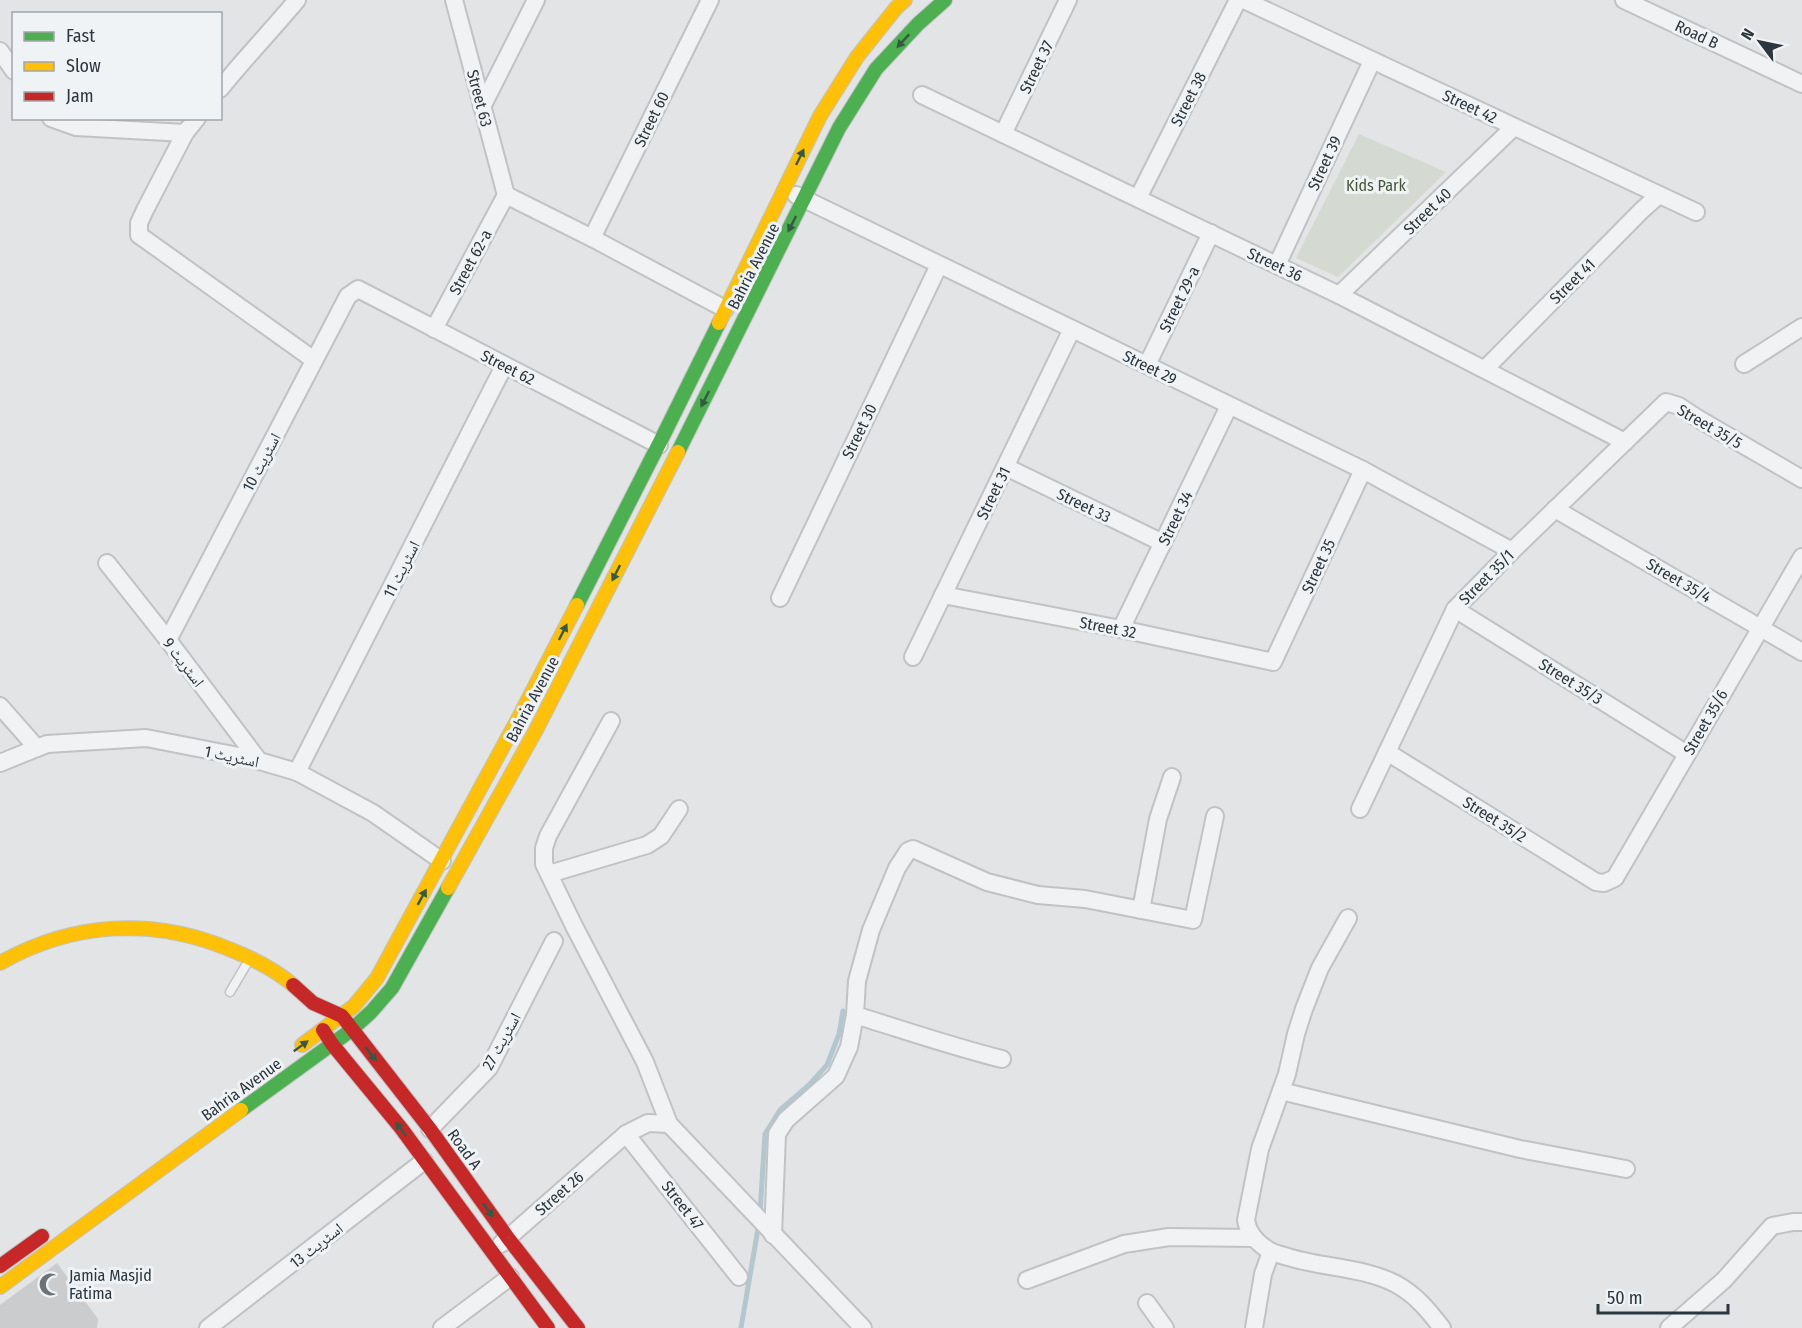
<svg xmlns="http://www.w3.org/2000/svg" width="1802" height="1328" font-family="'Fira Sans Condensed','Noto Naskh Arabic',sans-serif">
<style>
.green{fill:#d4dad2}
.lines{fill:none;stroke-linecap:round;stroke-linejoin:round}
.stream{stroke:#b3c7ce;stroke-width:5}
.building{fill:#caccce}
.lane-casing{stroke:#c0c2c4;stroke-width:11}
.street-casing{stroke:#c0c2c4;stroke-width:20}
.fast-casing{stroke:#c0c2c4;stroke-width:16}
.slow-casing{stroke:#c0c2c4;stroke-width:16}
.jam-casing{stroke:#c0c2c4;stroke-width:16}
.lane{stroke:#f1f2f4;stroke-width:8}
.street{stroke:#f1f2f4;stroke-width:16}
.fast{stroke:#4caf50;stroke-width:14}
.slow{stroke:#ffc107;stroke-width:14}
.jam{stroke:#c62828;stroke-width:14}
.oneway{fill:#355a43}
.labels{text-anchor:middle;stroke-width:6;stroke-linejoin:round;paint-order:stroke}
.street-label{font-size:16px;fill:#2b363e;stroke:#f0f3f5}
.park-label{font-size:16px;fill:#465839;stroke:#f0f3f5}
.poi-label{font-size:16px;fill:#2b363e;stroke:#f0f3f5;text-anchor:start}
</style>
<rect width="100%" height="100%" fill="#e2e4e6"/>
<!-- green -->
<path class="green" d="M1359 134 1446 172 1338 277 1296 258Z"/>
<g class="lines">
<!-- stream -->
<g class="stream">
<path d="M760 1213 765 1134 780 1110 809 1085 827 1065 839 1034 843 1011"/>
<path d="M741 1328 759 1223"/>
</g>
</g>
<!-- building -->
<path class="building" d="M57 1263 98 1319 97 1328H0V1305Z"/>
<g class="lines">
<defs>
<path id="lane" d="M230 992 249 960"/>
<g id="street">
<path d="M454 0 506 195"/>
<path d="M1244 0 1696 212"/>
<path d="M1624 0 1802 84"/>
<path d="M0 51 14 71"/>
<path d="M220 89C245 58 272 30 297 0"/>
<path d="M922 95 1339 295 1625 442"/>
<path d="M482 107 536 0"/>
<path d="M51 118 76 127 185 133"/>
<path d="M197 118 185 133 145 210 139 223V235L314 360"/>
<path d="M1003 134 1068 0"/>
<path d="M506 195 592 238 725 309"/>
<path d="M796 195 1363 470 1512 551"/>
<path d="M1138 198 1238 0"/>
<path d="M592 238 710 0"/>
<path d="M1277 265 1372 61"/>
<path d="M1339 295 1514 127"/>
<path d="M434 329 506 195"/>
<path d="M1744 364 1802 327"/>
<path d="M1147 365 1211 233"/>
<path d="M1485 369 1642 210 1659 195"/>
<path d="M1006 467 1163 543"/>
<path d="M1555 509 1802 652"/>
<path d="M107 563 168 640 259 761"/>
<path d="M943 595 1121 629 1273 662 1363 470"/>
<path d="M780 598 939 265"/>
<path d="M1455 609 1687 754"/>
<path d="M1121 629 1229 406"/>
<path d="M168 640 348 296 358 289 659 445"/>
<path d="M913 657 1072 329"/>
<path d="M0 706 37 748"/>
<path d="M611 721 548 836 544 848V864L574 926 645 1062 669 1124 863 1328"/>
<path d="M1387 752 1596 882 1604 883 1615 878 1802 557"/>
<path d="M0 763 47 744 146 738 249 758 297 772 373 813 442 861"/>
<path d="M297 772 504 366"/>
<path d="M1360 809 1455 609 1512 551 1666 402 1679 406 1697 418 1802 479"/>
<path d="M549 874 647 845 661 836 679 809"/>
<path d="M1141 910 1158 819 1172 777"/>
<path d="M1348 918 1320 968 1304 1009 1296 1034 1287 1074 1260 1149 1246 1220C1248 1233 1258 1244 1270 1251 1275 1254 1282 1255 1288 1257 1323 1268 1363 1267 1396 1284 1416 1295 1428 1310 1442 1328"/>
<path d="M855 1015C904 1030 953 1047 1002 1059"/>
<path d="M1281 1091 1520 1149 1626 1169"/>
<path d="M430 1129 489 1068 554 941"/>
<path d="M626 1134 739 1277"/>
<path d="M773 1235 777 1134 786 1120 836 1076 849 1047 855 1015 857 981 871 930 897 868 908 851 913 849 987 882 1038 895 1085 899 1193 920 1215 816"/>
<path d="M501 1244 626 1134 648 1123 669 1124"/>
<path d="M1027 1280 1124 1244 1169 1237 1254 1238"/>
<path d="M1147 1303 1165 1328"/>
<path d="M208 1328 424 1161"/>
<path d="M442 1328 510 1277"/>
<path d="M1254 1328 1263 1274 1271 1252"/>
<path d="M1669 1328 1724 1280 1772 1226 1793 1222H1802"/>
</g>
<g id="fast">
<path d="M678 452 839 128 876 69 918 24 945 0"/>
<path d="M577 605 663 436 719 323"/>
<path d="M241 1110 350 1031 371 1012 392 988 448 888"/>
</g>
<g id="slow">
<path d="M719 323 820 116 857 57 896 8 905 0"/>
<path d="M448 888 536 730 678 452"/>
<path d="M0 963C72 922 153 917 229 949 252 958 274 969 293 985"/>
<path d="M302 1045 354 1006 377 978 518 719 577 605"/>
<path d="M0 1287 241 1110"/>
</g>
<g id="jam">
<path d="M293 985 313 1003 342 1016 430 1129 508 1238 578 1328"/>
<path d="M323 1030 332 1044 401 1128 548 1328"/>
<path d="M0 1266 42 1236"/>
</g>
</defs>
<!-- lane casing -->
<use href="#lane" class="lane-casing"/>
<!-- street casing -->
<use href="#street" class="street-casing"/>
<!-- fast casing -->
<use href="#fast" class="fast-casing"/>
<!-- slow casing -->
<use href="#slow" class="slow-casing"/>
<!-- jam casing -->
<use href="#jam" class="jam-casing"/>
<!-- lane -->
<use href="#lane" class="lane"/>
<!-- street -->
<use href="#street" class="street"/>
<!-- fast -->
<use href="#fast" class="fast"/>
<!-- slow -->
<use href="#slow" class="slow"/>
<!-- jam -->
<use href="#jam" class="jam"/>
</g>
<!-- one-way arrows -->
<defs><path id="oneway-solid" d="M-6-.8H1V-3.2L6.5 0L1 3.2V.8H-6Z" transform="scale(1.5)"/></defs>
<g class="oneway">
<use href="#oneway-solid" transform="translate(903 41) rotate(133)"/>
<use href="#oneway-solid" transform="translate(800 157) rotate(-64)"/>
<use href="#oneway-solid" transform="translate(792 224) rotate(117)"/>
<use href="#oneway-solid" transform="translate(705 399) rotate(117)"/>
<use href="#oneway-solid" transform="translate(616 573) rotate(117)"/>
<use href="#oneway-solid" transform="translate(563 632) rotate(-63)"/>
<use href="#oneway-solid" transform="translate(422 897) rotate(-61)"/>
<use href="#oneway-solid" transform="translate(301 1046) rotate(-36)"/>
<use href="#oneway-solid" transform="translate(371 1054) rotate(52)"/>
<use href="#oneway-solid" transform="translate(401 1129) rotate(-127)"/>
<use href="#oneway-solid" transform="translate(488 1210) rotate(54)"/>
</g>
<!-- icons -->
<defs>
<symbol id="mosque-bare" viewBox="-9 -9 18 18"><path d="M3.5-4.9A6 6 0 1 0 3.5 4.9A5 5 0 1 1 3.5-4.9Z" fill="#6b7379" stroke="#f0f3f5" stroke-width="2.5" paint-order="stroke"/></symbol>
</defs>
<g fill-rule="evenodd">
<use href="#mosque-bare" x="34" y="1268" width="33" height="33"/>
</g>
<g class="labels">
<!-- street labels -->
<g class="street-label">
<text transform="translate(1697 34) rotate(25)" y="6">Road B</text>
<text transform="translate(1036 67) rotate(-64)" y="6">Street 37</text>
<text transform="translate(480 98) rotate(75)" y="6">Street 63</text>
<text transform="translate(1188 99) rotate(-63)" y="6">Street 38</text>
<text transform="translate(1470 106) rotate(25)" y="6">Street 42</text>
<text transform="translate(651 119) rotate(-64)" y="6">Street 60</text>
<text transform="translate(1324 163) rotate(-65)" y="6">Street 39</text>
<text transform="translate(1427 211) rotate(-44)" y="6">Street 40</text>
<text transform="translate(470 262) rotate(-62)" y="6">Street 62-a</text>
<text transform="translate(1275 264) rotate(25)" y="6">Street 36</text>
<text transform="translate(753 266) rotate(-63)" y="6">Bahria Avenue</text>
<text transform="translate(1572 281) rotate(-45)" y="6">Street 41</text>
<text transform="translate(1179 299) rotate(-64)" y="6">Street 29-a</text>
<text transform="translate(508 367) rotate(27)" y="6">Street 62</text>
<text transform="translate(1150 367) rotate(26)" y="6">Street 29</text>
<text transform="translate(1710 426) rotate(30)" y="6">Street 35/5</text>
<text transform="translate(859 431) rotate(-64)" y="6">Street 30</text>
<text transform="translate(261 462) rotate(-62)" y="6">اسٹریٹ 10</text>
<text transform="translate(993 493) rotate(-64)" y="6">Street 31</text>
<text transform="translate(1084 505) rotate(26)" y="6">Street 33</text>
<text transform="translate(1175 518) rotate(-64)" y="6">Street 34</text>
<text transform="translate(1318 566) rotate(-65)" y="6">Street 35</text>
<text transform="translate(401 569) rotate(-63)" y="6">اسٹریٹ 11</text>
<text transform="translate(1486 577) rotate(-45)" y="6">Street 35/1</text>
<text transform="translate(1679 580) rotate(30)" y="6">Street 35/4</text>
<text transform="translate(1108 627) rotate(11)" y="6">Street 32</text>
<text transform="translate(184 662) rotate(53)" y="6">اسٹریٹ 9</text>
<text transform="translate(1571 681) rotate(32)" y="6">Street 35/3</text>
<text transform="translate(532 699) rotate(-62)" y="6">Bahria Avenue</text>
<text transform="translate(1705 722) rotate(-60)" y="6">Street 35/6</text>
<text transform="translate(232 756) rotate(12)" y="6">اسٹریٹ 1</text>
<text transform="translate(1495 819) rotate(32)" y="6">Street 35/2</text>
<text transform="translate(501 1041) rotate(-61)" y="6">اسٹریٹ 27</text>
<text transform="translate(241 1089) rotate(-36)" y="6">Bahria Avenue</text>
<text transform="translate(465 1149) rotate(54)" y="6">Road A</text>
<text transform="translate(559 1193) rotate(-41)" y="6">Street 26</text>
<text transform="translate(683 1205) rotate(52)" y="6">Street 47</text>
<text transform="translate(316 1245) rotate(-38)" y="6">اسٹریٹ 13</text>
</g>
<!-- park labels -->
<g class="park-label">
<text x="1376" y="191">Kids Park</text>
</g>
<!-- poi labels -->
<g class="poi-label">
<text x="69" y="1281">Jamia Masjid<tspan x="69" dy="18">Fatima</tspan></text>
</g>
</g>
<!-- legend -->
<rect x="12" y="12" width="210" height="108" fill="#f0f3f5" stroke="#a1a7ac" stroke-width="1.5"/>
<rect x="24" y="32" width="30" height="9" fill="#4caf50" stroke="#a1a7ac" stroke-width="1.5"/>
<text x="66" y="42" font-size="18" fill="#2b363e">Fast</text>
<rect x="24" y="62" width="30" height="9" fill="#ffc107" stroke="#a1a7ac" stroke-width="1.5"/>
<text x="66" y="72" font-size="18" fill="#2b363e">Slow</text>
<rect x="24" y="92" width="30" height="9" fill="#c62828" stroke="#a1a7ac" stroke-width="1.5"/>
<text x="66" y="102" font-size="18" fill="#2b363e">Jam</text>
<!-- north arrow -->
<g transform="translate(1760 42) rotate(302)" stroke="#f0f3f5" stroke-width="4.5" paint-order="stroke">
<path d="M0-4.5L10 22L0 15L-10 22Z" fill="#2b363e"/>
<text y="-9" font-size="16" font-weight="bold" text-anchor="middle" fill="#2b363e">N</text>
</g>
<!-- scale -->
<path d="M1598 1304v9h130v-9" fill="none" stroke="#2b363e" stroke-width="3"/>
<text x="1607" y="1304" font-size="18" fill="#2b363e" stroke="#f0f3f5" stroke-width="4.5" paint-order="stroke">50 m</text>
</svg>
